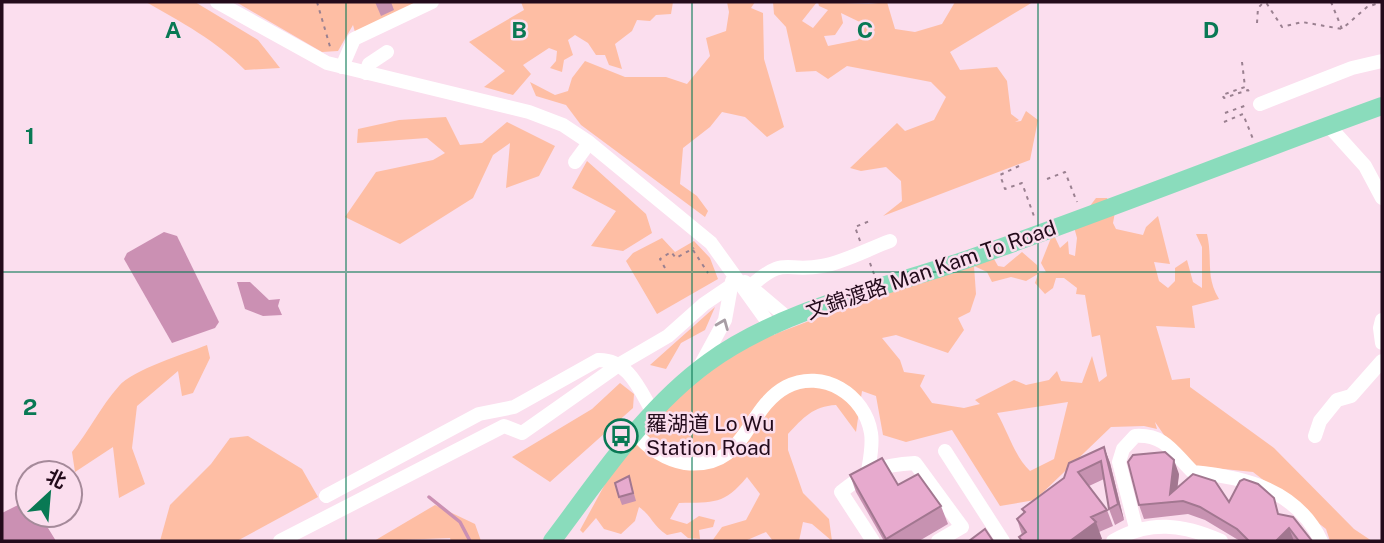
<svg xmlns="http://www.w3.org/2000/svg" width="1384" height="543" font-family="'Public Sans','Noto Sans SC',sans-serif">
<style>
.green{fill:#febea4;fill-rule:evenodd}
.water{fill:#cb90b3}
.lines{fill:none;stroke-linecap:round;stroke-linejoin:round}
.stream{stroke:#cb90b3;stroke-width:3.5}
.path{stroke:#9a8090;stroke-width:2;stroke-dasharray:3.5 5;stroke-linecap:butt}
.minor{stroke:#fff;stroke-width:14}
.major{stroke:#8adcbc;stroke-width:18}
.wall{fill:#c792b1}
.shaded-wall{fill:#a27790}
.building{fill:#e7aace;stroke:#a27790;stroke-width:2}
.oneway{stroke:#a79da4}
.grid{fill:none;stroke:#097954;stroke-width:2;stroke-opacity:0.55}
.labels{text-anchor:middle;stroke-width:5;stroke-linejoin:round;paint-order:stroke}
.street-label{font-size:21px;fill:#230b1b;stroke:#fbdeee}
.poi-label{font-size:21px;fill:#230b1b;stroke:#fbdeee;text-anchor:start}
.grid-label{font-size:23px;text-anchor:middle;font-weight:bold;fill:#097954;stroke:#fbdeee;stroke-width:5;stroke-linejoin:round;paint-order:stroke}
</style>
<rect width="100%" height="100%" fill="#fbdeee"/>
<!-- green -->
<g class="green">
<path d="M146 2H195L258 40 280 68 245 70C217 41 181 22 146 2Z"/>
<path d="M236 2H433L357 39 353 25 338 51 322 52Z"/>
<path d="M521 2H673L671 14 656 15 650 21 637 20 632 31 615 44 622 69 609 65 605 55H596L588 43 575 35 568 40 573 55 564 60 562 72 550 68 556 61 557 51 549 48 523 65 531 74 513 95 484 87 505 71 469 42 524 10Z"/>
<path d="M727 2H755L751 8 763 13 764 59 784 127 767 137 745 117 722 112 710 127 683 148 680 184 697 196 708 211 705 217 581 125 566 105 536 96 530 82 555 95 568 91 572 78 585 61 625 77H666L687 84 710 56 706 38 726 31 729 12Z"/>
<path d="M773 2H817L802 21 813 28 828 10 819 6 818 2 869 4 887 2 895 29 915 32 942 24 955 2H1033L950 52 960 70 997 67 1007 81 1011 114 1019 120 1015 122 1021 121 1026 111 1038 120 1030 160 883 216 902 201 901 181 886 167 861 171 850 168 897 123 905 131 934 120 946 97 931 82 847 66 828 79 816 71 796 72 786 27 774 14ZM841 13 866 25 858 40 828 46 824 36 835 35 843 23Z"/>
<path d="M446 117 460 145 482 143 507 122 555 146 539 176 506 188 510 143 493 155 473 198 400 244 345 217 376 172 433 160 445 153 427 138 357 143 358 129 399 120Z"/>
<path d="M587 161 646 214 652 233 623 251 591 246 616 211 572 188Z"/>
<path d="M1096 198H1107L1115 212 1113 223 1116 229 1143 235 1146 227 1158 216 1170 264 1154 262 1159 281 1168 288 1175 281V268L1187 260 1193 282 1202 288V247L1196 234H1207C1213 260 1205 276 1219 299L1192 306 1195 328 1156 326 1172 380 1190 378V387L1274 448 1354 529 1372 541H1330L1326 529 1253 472 1185 465 1155 422 1157 429 1144 426 1111 427 1035 500 1000 506 952 430 906 442 883 435 876 396 862 391 856 432 836 405C813 406 803 418 788 434V450L803 493 829 519 832 541 812 524 803 522 799 541H773L766 532 745 541H712L722 527 746 520 760 494 747 477C724 505 714 502 679 503L670 519 687 524 699 516 715 520 713 527 699 530 700 539 688 538 681 532 667 535C652 525 652 516 639 507L635 521 621 534 604 529 596 518 583 533 580 530 628 442 725 353 990 252 998 266 1004 267 1022 252 1037 265 1039 273 1046 272 1041 263 1053 233 1060 248 1068 241 1069 254 1075 256 1077 238 1074 227ZM974 266 987 272 992 282 1011 277 1026 281 1038 274 1035 283 1045 294 1053 288 1056 278H1064L1077 288 1076 294 1085 295 1092 337 1100 335 1107 376 1099 382 1092 356 1082 383 1061 381 1057 371 1049 380 1026 385 1014 380 975 400 980 404 964 408 932 403 920 386 925 375 904 372 900 360 882 338 896 335 948 353 964 330 958 318 970 312 976 294ZM1068 402 1054 459 1030 471C1015 457 1008 432 997 413Z"/>
<path d="M662 238 675 252 694 241 710 258 718 279 657 314 626 261 633 253Z"/>
<path d="M715 307 705 330 681 343 666 369 650 365Z"/>
<path d="M207 345 210 358 193 393 182 396 178 371 137 406 132 448 145 484 119 498 113 447 75 472 72 452C89 431 101 406 119 386 132 370 187 353 207 345Z"/>
<path d="M620 383 634 394 633 408 550 482 512 457 592 409Z"/>
<path d="M248 436 302 469 318 497 237 541H160L170 505 211 464 230 438Z"/>
<path d="M435 505 475 524 481 541H451L450 538 374 541Z"/>
</g>
<!-- water -->
<g class="water">
<path d="M164 232 177 236 219 322 215 328 172 343 124 259 127 253Z"/>
<path d="M237 282H250L269 300 280 299 278 306 282 315 263 316 245 309Z"/>
<path d="M28 500V515H40L56 541H2V513Z"/>
</g>
<g class="lines">
<!-- stream -->
<path class="stream" d="M429 497 460 522 470 541"/>
<!-- path -->
<g class="path">
<path d="M317 2 331 50"/>
<path d="M1331 2 1342 29 1367 7 1382 2"/>
<path d="M1257 23 1258 8 1263 3 1267 4 1282 27 1302 22 1342 29"/>
<path d="M1242 62 1245 87 1222 95 1224 98 1248 90 1250 94"/>
<path d="M1225 113 1247 105"/>
<path d="M1224 122 1243 114 1253 139"/>
<path d="M1019 166 1000 175 1005 189 1022 183 1035 219"/>
<path d="M1047 179 1065 172 1077 202"/>
<path d="M860 241 855 227 872 220"/>
<path d="M693 250 708 273"/>
<path d="M870 263 874 274"/>
<path d="M665 268 660 259 671 252 676 258 694 248"/>
</g>
<!-- minor -->
<g class="minor">
<path d="M217 2 327 63 529 112 563 125 587 141 711 243 772 328"/>
<path d="M342 67 354 39 432 2"/>
<path d="M366 73 369 64 387 52"/>
<path d="M1260 104 1352 68 1382 61"/>
<path d="M1328 125 1365 166 1382 198"/>
<path d="M575 162 589 143"/>
<path d="M745 282 790 320"/>
<path d="M751 286C786 255 784 273 822 266 845 262 868 249 890 241"/>
<path d="M1382 320 1380 328 1382 343"/>
<path d="M700 366 725 320 732 281"/>
<path d="M636 433C647 448 667 460 685 463 747 470 745 409 786 387 823 368 865 395 871 433 873 445 870 459 868 471"/>
<path d="M1315 436 1320 421 1337 400 1351 396 1382 361"/>
<path d="M945 451 1003 541"/>
<path d="M326 496 479 414 514 407 598 360C629 359 640 391 654 414"/>
<path d="M1136 528 1119 462 1123 449 1135 436C1166 434 1174 454 1193 472 1245 477 1297 490 1321 541"/>
<path d="M280 541 504 426 522 433 620 364 668 336 704 304 732 285"/>
<path d="M873 541 841 492C869 470 880 465 915 463L962 527 938 541"/>
<path d="M1113 541C1149 520 1183 524 1221 541"/>
</g>
<!-- major -->
<path class="major" d="M552 541C599 479 645 408 709 362 783 308 889 287 974 257 1111 209 1246 155 1382 106"/>
</g>
<!-- wall -->
<g class="wall">
<path d="M375 2H391L394 10 381 16Z"/>
<path d="M1104 447 1110 463 1124 520 1115 525 1109 509 1104 479 1089 486 1107 510 1113 526 1099 532 1102 539 1098 541H1021L1019 537 1022 535 1017 519 1024 513 1022 509Z"/>
<path d="M1179 474 1177 488 1229 502 1280 514 1312 541H1240L1205 520 1188 514 1144 519 1139 505Z"/>
<path d="M850 475 898 485 941 506 948 524 919 541H884L856 492Z"/>
<path d="M629 476 636 501 622 505 619 497Z"/>
</g>
<!-- shaded-wall -->
<g class="shaded-wall">
<path d="M1104 447 1110 463 1124 520 1118 504Z"/>
<path d="M1174 460 1179 474 1176 501 1170 494Z"/>
<path d="M1096 522 1102 539 1098 541H1070Z"/>
<path d="M1289 528 1294 541H1276Z"/>
</g>
<!-- building -->
<g class="building">
<path d="M1104 447 1118 504 1109 509 1101 461 1078 472 1107 510 1091 517 1096 522 1070 541H1022L1019 537 1026 532 1017 519 1025 512 1022 509 1064 478 1069 463Z"/>
<path d="M1165 452 1174 460 1170 494 1193 474 1215 481 1229 502 1240 481 1244 479 1258 484 1274 498 1278 514 1293 517 1312 541H1299L1289 528 1276 541H1249L1237 529 1200 507 1183 501 1139 505 1128 462 1133 455Z"/>
<path d="M882 458 898 485 918 474 941 506 886 539 850 475Z"/>
<path d="M629 476 633 493 619 497 615 483Z"/>
<path d="M985 529 993 541H969Z"/>
</g>
<!-- one-way arrows -->
<defs><path id="oneway-chevron" d="M-2-3.5L2.5 0L-2 3.5" fill="none" stroke-width="1.6" stroke-linecap="round" stroke-linejoin="round" transform="scale(1.75)"/></defs>
<use class="oneway" href="#oneway-chevron" transform="translate(723 324) rotate(-68)"/>
<!-- grid -->
<path class="grid" d="M346 2V541M692 2V541M1038 2V541M2 272H1382"/>
<!-- icons -->
<defs>
<symbol id="bus-ring" viewBox="-11 -11 22 22"><circle r="9.5" fill="#fbdeee" stroke="#097954" stroke-width="1.5"/><path d="M-5-6H5V4H4V6H2V4H-2V6H-4V4H-5ZM-3.5-4V0h7V-4ZM-3.5 1.2v1.5H-2V1.2ZM2 1.2v1.5H3.5V1.2Z" fill="#097954"/></symbol>
</defs>
<g fill-rule="evenodd">
<use href="#bus-ring" x="602" y="417" width="38" height="38"/>
</g>
<g class="labels">
<!-- street labels -->
<g class="street-label">
<text transform="translate(931 270) rotate(-19)" y="7">文錦渡路 Man Kam To Road</text>
</g>
<!-- poi labels -->
<g class="poi-label">
<text x="646" y="431">羅湖道 Lo Wu<tspan x="646" dy="24">Station Road</tspan></text>
</g>
</g>
<g class="grid-label">
<text x="173" y="38">A</text>
<text x="519" y="38">B</text>
<text x="865" y="38">C</text>
<text x="1211" y="38">D</text>
<text x="30" y="144">1</text>
<text x="30" y="415">2</text>
</g>
<!-- border -->
<rect width="1384" height="543" fill="none" stroke="#230b1b" stroke-width="7"/>
<!-- north arrow -->
<g transform="translate(49 494) rotate(26)"><circle r="33" fill="#fbdeee" stroke="#a58a9a" stroke-width="2"/>
<path d="M0-5L12 26L0 18L-12 26Z" fill="#097954"/>
<text y="-10" font-size="19" font-weight="bold" text-anchor="middle" fill="#230b1b">北</text>
</g>
</svg>
